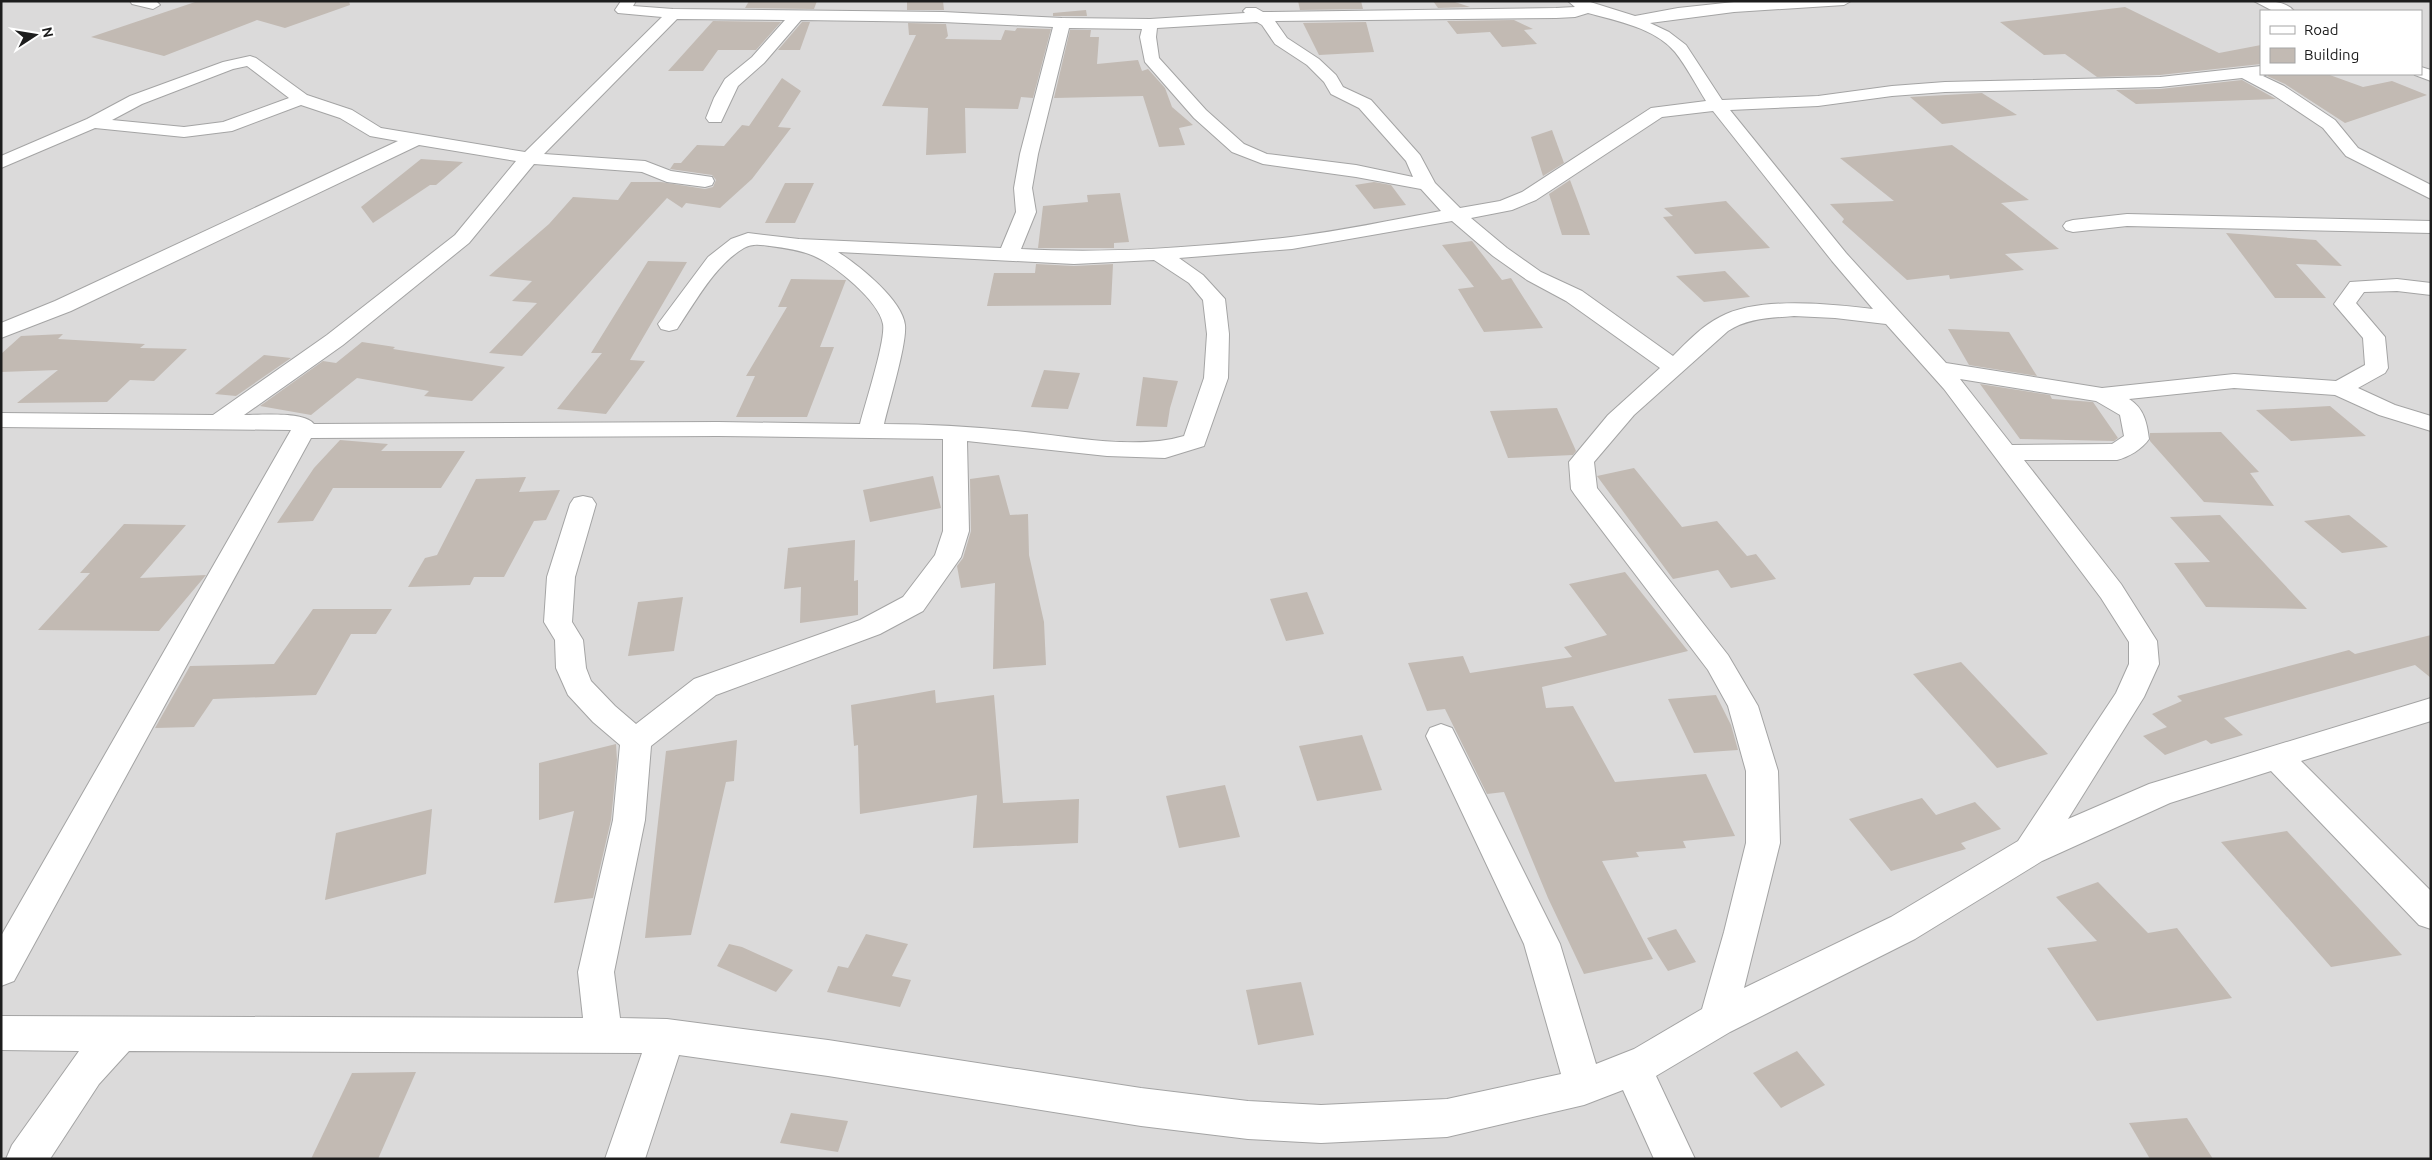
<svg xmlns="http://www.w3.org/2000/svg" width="2432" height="1160" font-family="Ubuntu,sans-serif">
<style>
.residential{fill:#dbdada;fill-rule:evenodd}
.building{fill:#c2bab3}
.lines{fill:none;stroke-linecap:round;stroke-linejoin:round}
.street-casing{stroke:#a4a4a4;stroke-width:2}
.street{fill:#fff;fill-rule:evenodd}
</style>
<rect width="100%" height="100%" fill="#eeeae3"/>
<!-- residential -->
<path class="residential" d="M1 1H2431V1159H1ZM2261 11H2421V74H2261Z"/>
<!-- building -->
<g class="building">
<path d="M198 1H349L350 5 285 28 257 20 164 56 91 37Z"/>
<path d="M749 1H817L814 9 745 8Z"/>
<path d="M907 1H943L944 10H907Z"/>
<path d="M1298 1H1361L1363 9 1300 10Z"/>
<path d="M1433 1H1452L1470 7 1438 8Z"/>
<path d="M2125 7 2219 53 2261 45V64L2160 75 2097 77 2065 54 2044 55 2000 22Z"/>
<path d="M1086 10 1087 16H1053V13Z"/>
<path d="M1514 20 1533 29 1524 30 1537 44 1502 47 1490 32 1457 34 1447 21Z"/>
<path d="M713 21 781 22 756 50H718L703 71H668Z"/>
<path d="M802 22H810L800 50H778Z"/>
<path d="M1366 22 1374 52 1319 55 1303 23Z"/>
<path d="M908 23 946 24 948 36 945 39 1001 40 1005 30 1015 31 1017 28 1051 29 1033 98 1021 97 1018 109 965 108 966 153 926 155 928 108 882 106 916 35H909Z"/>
<path d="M1070 30H1091L1090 37H1099L1097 64 1138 60 1142 71 1148 69 1165 88 1172 107 1193 125 1179 128 1185 145 1159 147 1143 96 1054 98Z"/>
<path d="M2269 74H2327L2363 87 2392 81 2427 95 2345 123 2285 84 2267 76Z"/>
<path d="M782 78 801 91 778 127 791 128 752 179 720 208 686 203 682 208 667 198 522 356 489 353 537 303 512 301 532 281 489 276 549 224 573 197 618 200 631 182H661L705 189 713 187 716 180 712 175 670 169 674 163H681L697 145 724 146 742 125 749 126Z"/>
<path d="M2242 80 2276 99 2136 104 2116 90 2160 89Z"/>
<path d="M1982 93 2017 115 1942 124 1910 97Z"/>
<path d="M1552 130 1564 163 1543 176 1531 137Z"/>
<path d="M1952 145 2029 200 2001 203 2059 249 2005 254 2024 270 1950 279 1949 275 1907 280 1842 222 1844 219 1830 204 1894 201 1840 158Z"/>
<path d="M421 159 463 162 436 185H430L373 223 361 207Z"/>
<path d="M1570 180 1579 204 1590 235H1562L1549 194Z"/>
<path d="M1374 182 1391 185 1406 205 1374 209 1355 185Z"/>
<path d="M785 183H814L795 223H765Z"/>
<path d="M1120 193 1129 242 1114 243V248H1038L1043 206 1088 202 1087 195Z"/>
<path d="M1726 201 1770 248 1695 254 1663 217 1673 216 1664 208Z"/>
<path d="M2226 233 2316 240 2342 266 2296 264 2326 298H2275Z"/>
<path d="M1472 241 1502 280 1511 278 1543 328 1484 332 1458 289 1474 287 1442 245Z"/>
<path d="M648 261 687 262 630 360 645 361 606 414 557 409 602 353H591Z"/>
<path d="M1036 264 1074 266 1113 264 1111 305 987 306 994 273H1035Z"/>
<path d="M1725 271 1750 297 1704 302 1676 276Z"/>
<path d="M791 279 846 280 820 347H834L807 417H736L755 376H746L787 307H778Z"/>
<path d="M1948 329 2009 332 2037 376 1969 365Z"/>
<path d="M63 334 58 339 145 344 140 348 187 349 154 381 130 380 107 402 17 403 58 370 1 372V354L21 336Z"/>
<path d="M362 342 395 347 393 349 505 367 472 401 424 396 429 391 357 378 311 415 260 406 323 361 336 363Z"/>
<path d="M264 355 291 358 236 396 215 394Z"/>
<path d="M1044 370 1080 373 1068 409 1031 407Z"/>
<path d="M1143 377 1178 381 1170 408 1167 427 1136 426Z"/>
<path d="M1980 384 2050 395 2052 399 2093 402 2118 438 2114 441 2020 439Z"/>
<path d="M2330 406 2366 436 2291 441 2256 410Z"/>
<path d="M1557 408 1576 451 1573 455 1508 458 1490 411Z"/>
<path d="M2221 432 2259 472 2250 473 2274 506 2204 502 2150 441V433Z"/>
<path d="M340 440 388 444 381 451H465L441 488H333L313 521 277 523 314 468Z"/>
<path d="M1634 468 1682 527 1717 521 1747 556 1756 554 1776 579 1731 588 1718 570 1673 579 1597 476Z"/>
<path d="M999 475 1010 515 1028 514 1029 555 1044 622 1046 665 993 669 995 583 961 588 957 566 963 558 971 531 970 479Z"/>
<path d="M933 476 941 508 870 522 863 490Z"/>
<path d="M526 477 519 492 560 490 546 520 534 521 504 577H474L470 585 408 587 425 558 437 555 476 479Z"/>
<path d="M2220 515 2266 565 2307 609 2206 607 2174 563 2210 562 2170 517Z"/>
<path d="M2349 515 2388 547 2342 553 2304 521Z"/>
<path d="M124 524 186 525 140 578 206 575 159 631 38 630 90 573H80Z"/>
<path d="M855 540 854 581 858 580V615L800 623 801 587 784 589 788 548Z"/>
<path d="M1625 572 1688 651 1542 687 1546 708 1573 706 1615 782 1706 774 1735 836 1683 841 1686 848 1636 852 1639 857 1602 861 1653 959 1584 974 1548 898 1504 792 1487 794 1445 709 1427 711 1408 663 1463 656 1470 673 1572 657 1564 647 1607 635 1569 584Z"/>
<path d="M1307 592 1324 634 1286 641 1270 599Z"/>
<path d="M683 597 674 651 628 656 638 602Z"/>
<path d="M313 609H392L376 634H351L316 695 213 699 194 727 155 728 190 666 274 664Z"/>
<path d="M2431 635V678L2415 665 2224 718 2243 735 2211 744 2206 740 2165 755 2143 736 2167 727 2152 714 2182 701 2177 696 2349 650 2355 654Z"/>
<path d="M1961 662 2048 754 1997 768 1913 674Z"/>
<path d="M935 690 936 703 994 695 1003 803 1079 799 1078 843 973 848 977 795 860 814 858 745 854 746 851 705Z"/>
<path d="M1716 695 1731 725 1738 750 1694 753 1668 699Z"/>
<path d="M1362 735 1382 790 1317 801 1299 746Z"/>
<path d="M737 740 734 781 726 782 691 935 645 938 666 751Z"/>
<path d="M616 744 617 760 611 820 593 898 554 903 574 811 539 820V763Z"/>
<path d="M1225 785 1240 837 1179 848 1166 796Z"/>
<path d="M1922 798 1936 815 1975 802 2001 829 1961 843 1966 849 1891 871 1849 819Z"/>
<path d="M432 809 426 874 325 900 336 833Z"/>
<path d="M2287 831 2402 955 2331 967 2221 842Z"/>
<path d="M2098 882 2148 933 2177 928 2232 998 2097 1021 2047 948 2097 941 2056 897Z"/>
<path d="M1676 929 1696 962 1668 971 1647 938Z"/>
<path d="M866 934 908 944 892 976 911 980 900 1007 827 992 838 966 848 968Z"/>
<path d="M729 944 742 947 793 970 776 992 717 966Z"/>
<path d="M1301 982 1314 1035 1258 1045 1246 990Z"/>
<path d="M1797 1051 1825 1085 1781 1108 1753 1073Z"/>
<path d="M416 1072 378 1159H311L352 1073Z"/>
<path d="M791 1113 848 1121 838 1152 780 1143Z"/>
<path d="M2187 1118 2213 1159H2150L2129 1123Z"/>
</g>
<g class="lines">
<defs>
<g id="street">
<path d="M130 1H156L160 5 153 9 132 4Z"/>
<path d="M621 1H636L633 6 673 9 943 12 1062 18 1150 19 1245 13 1243 11 1246 8H1256L1263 12 1556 8 1575 7 1568 1H1587L1635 16 1678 8 1734 2 1851 1 1844 5 1734 12 1650 23 1669 32 1686 45 1722 100 1818 96 1892 86 1945 82 2160 77 2261 66V74H2267L2263 76 2284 86 2335 120 2358 148 2431 185V199L2346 156 2323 128 2272 94 2242 78 2160 87 1945 92 1892 96 1818 106 1730 110 1846 253 1946 363 2102 388 2234 374 2336 381 2365 365 2363 338 2334 304 2350 282 2397 279 2431 283V295L2397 291 2364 292 2356 303 2385 337 2388 368 2385 373 2358 388 2395 405 2431 416V431L2379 415 2335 395 2234 388 2129 399C2144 408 2147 423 2149 439 2142 449 2129 457 2117 460H2024L2121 584 2157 641 2159 664 2144 697 2068 819 2149 784 2431 698V721L2301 761 2431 891V929L2419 925 2271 771 2170 803 2042 861 1915 939 1730 1032 1656 1076 1695 1159H1654L1623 1090 1584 1105 1447 1137 1321 1143 1248 1139 1141 1126 828 1076 679 1055 645 1159H605L642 1053 129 1051 99 1084 50 1159H6L12 1145 79 1051 1 1050V1016L583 1018 578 972 613 820 620 745 593 722 568 695 556 668 555 640 544 622 547 577 570 504 574 498 583 496 592 498 596 504 575 577 572 622 583 640 586 668 591 681 615 706 636 724 694 679 860 620 903 597 935 555 943 531V439L718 436 311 438 14 981 1 986V936L291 430 1 427V413L213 415 327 335 455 235 516 161 419 145 71 311 1 338V323L55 301 398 141 370 136 340 118 301 105 232 131 184 137 95 128 1 168V156L87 119 130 96 223 62 250 56 256 58 307 95 352 110 381 128 525 152 662 17 618 13 615 10ZM1588 13C1617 21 1655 28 1675 52 1687 67 1696 85 1706 101L1651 108 1522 192 1500 201 1460 208 1435 183 1420 155 1371 100 1343 87 1336 75 1319 59 1287 38 1275 21 1556 18 1575 17ZM677 19 785 20 752 57 725 79 714 98 706 118 709 122H721L738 86 764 63 801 20 943 22 1053 27 1020 154 1014 188 1016 212 1001 248 799 239 748 233 731 239 708 257 658 324 661 329 669 331 677 329C696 301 715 265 744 248 752 243 762 245 770 246 785 248 801 250 814 256 835 265 879 301 883 324 886 340 865 404 860 424L718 422 314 424C304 411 260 415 244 415L343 345 469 243 534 164 642 172 667 182 705 187 712 185 714 181 712 177 671 171 645 161 544 154ZM1257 22 1262 25 1275 44 1307 65 1324 82 1331 94 1359 108 1406 161 1413 177 1356 165 1267 154 1244 144 1206 110 1159 58 1156 37 1157 28ZM1069 28 1142 29 1140 37 1145 62 1194 118 1232 152 1263 164 1356 177 1421 189 1441 211C1392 220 1341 231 1291 237 1202 247 1111 254 1021 249L1036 212 1032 188 1038 154ZM247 66 289 98 223 122 184 127 112 120 142 104 233 69ZM1713 111 1832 261 1873 309C1831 304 1758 296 1720 317 1702 326 1687 342 1673 356L1582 291 1541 272 1507 248 1471 218 1512 210 1536 200 1662 117ZM1452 221 1493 256 1527 280 1566 301 1660 368 1608 415 1569 462 1571 489 1575 495 1708 670 1728 706 1746 771V843L1724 932 1702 1009 1634 1049 1596 1064 1560 944 1452 728 1441 724 1430 728 1426 736 1524 944 1561 1074 1447 1099 1321 1105 1248 1101 1141 1088 828 1040 667 1019 620 1018 614 972 645 820 651 746 716 695 880 634 923 611 961 557 969 531 967 441 1107 456 1165 458 1204 446 1228 378 1229 334 1225 299 1203 275 1179 258 1292 249ZM838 252 1074 264 1154 260 1189 283 1203 300 1207 334 1204 378 1184 436C1137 450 1074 437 1025 432 978 427 931 424 884 424 889 402 907 344 905 325 902 299 858 265 838 252ZM1794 316 1835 318 1886 324 1944 389 2101 598 2129 642V664L2116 693 2018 841 1891 917 1744 988 1780 843 1778 771 1758 706 1728 655 1597 488 1594 462 1634 415 1728 331C1748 318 1771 318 1794 316ZM1960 379 2096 401 2120 415 2124 436 2112 444 2012 445Z"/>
<path d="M2254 1C2267 1 2285 0 2294 11H2273Z"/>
<path d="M2421 67 2431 70V81L2415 75 2414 74H2421Z"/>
<path d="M2127 214 2431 221V233L2127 226 2073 232 2066 230 2063 226 2066 222 2073 220Z"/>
</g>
</defs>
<!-- street casing -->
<use href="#street" class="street-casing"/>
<!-- street -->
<use href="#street" class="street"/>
</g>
<!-- border -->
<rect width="2432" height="1160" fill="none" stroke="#1d1d1d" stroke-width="5"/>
<!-- legend -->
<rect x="2260" y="10" width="162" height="65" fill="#ffffff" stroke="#a5a5a5"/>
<rect x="2270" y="26" width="25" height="8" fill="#ffffff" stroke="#a5a5a5"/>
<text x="2304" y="35" font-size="15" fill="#1d1d1d">Road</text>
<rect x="2270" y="48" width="25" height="15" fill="#c2bab3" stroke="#a5a5a5"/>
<text x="2304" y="60" font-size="15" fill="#1d1d1d">Building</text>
<!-- north arrow -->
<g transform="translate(35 35) rotate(78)" stroke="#ffffff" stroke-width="4" paint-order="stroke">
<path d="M0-4L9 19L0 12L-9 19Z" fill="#1d1d1d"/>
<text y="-8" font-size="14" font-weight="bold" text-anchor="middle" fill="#1d1d1d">N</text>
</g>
</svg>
